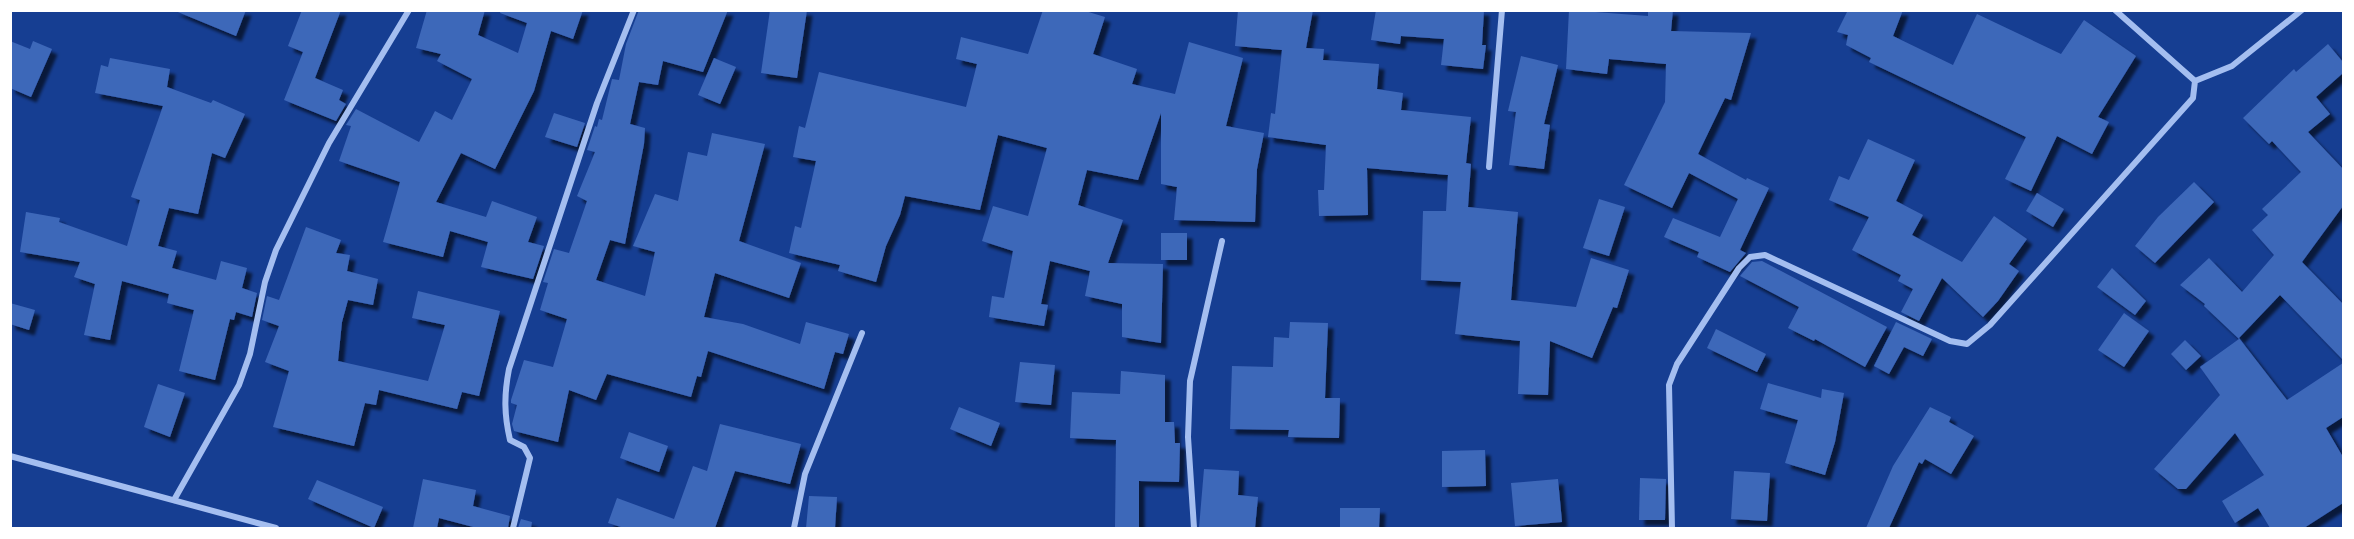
<svg xmlns="http://www.w3.org/2000/svg" width="2354" height="539" font-family="Raleway,sans-serif">
<style>
.building{fill:#3e67b9;filter:url(#shadow)}
.lines{fill:none;stroke-linecap:round;stroke-linejoin:round}
.minor{stroke:#a4bef0;stroke-width:6}
</style>
<defs>
<filter id="shadow"><feDropShadow dx="5.5" dy="5.5" stdDeviation="1.5" flood-color="#0009"/></filter>
</defs>
<rect width="100%" height="100%" fill="#163e92"/>
<!-- building -->
<g class="building">
<path d="M173 10H246L236 36Z"/>
<path d="M302 10H341L315 78 343 90 339 100 346 104 336 121 284 100 303 52 288 46Z"/>
<path d="M427 10H485L478 35 518 53 527 23 500 13 501 10H583L573 39 551 31 534 91 495 169 461 153 436 202 486 217 492 201 537 217 528 242 544 246 533 279 481 267 488 242 450 231 443 257 383 242 400 182 339 161 351 126 346 125 356 109 419 142 435 111 452 120 472 79 437 61 441 54 416 48Z"/>
<path d="M639 10H728L703 72 663 61 658 85 639 82 630 124 645 128 644 144 625 244 610 240 596 280 645 296 655 252 633 246 655 194 678 201 688 152 707 156 712 133 765 144 739 241 801 263 789 298 715 273 704 317 743 324 800 344 806 322 849 334 843 354 835 352 824 389 708 351 701 377 697 376 691 397 607 374 596 400 569 390 558 442 514 431 512 424 517 405 511 403V400L524 360 553 367 567 319 540 310 548 283 543 282 554 249 569 253 587 201 577 196 595 152 587 150 595 126 597 127 599 119 602 120 612 79 619 80 626 44Z"/>
<path d="M770 10H807L797 78 761 73Z"/>
<path d="M1043 10H1082L1105 17 1093 54 1137 69 1132 84 1175 94 1189 42 1243 58 1226 126 1264 133 1257 169 1255 222 1174 220 1177 187 1161 184V113L1138 180 1087 170 1078 205 1123 220 1108 263 1163 264 1161 343 1122 337V304L1085 296 1090 271 1050 261 1041 304 1048 305 1044 326 989 317 992 296 1004 298 1013 251 982 241 993 206 1028 216 1047 148 998 135 980 210 905 196 900 215 886 246 876 282 838 271 840 265 789 253 795 226 801 228 816 161 793 157 799 126 805 128 819 72 966 107 977 64 956 59 961 37 1028 54Z"/>
<path d="M1238 10H1313L1306 48 1324 49 1323 60 1379 64 1377 89 1403 93 1401 110 1471 117 1466 163 1471 164 1468 207 1518 212 1511 300 1576 307 1591 258 1629 270 1617 308 1613 307 1592 358 1550 341 1548 395 1518 394 1520 341 1455 334 1461 282 1421 280 1423 211H1446L1448 175 1367 168 1368 215 1319 216 1318 190H1324L1326 145 1268 137 1271 113 1275 114 1282 50 1235 46Z"/>
<path d="M1376 10H1484L1482 45H1486L1483 69 1441 65 1444 39 1401 36 1400 44 1371 40Z"/>
<path d="M1569 10 1648 16V10H1673L1671 31 1751 33 1731 100 1725 98 1698 154 1746 180 1747 178 1769 188 1740 250 1746 253 1730 272 1697 257 1699 252 1664 237 1673 218 1720 237 1738 199 1689 173 1672 208 1624 185 1665 102 1666 64 1609 59 1607 74 1566 69Z"/>
<path d="M1848 10H1903L1893 36 1953 65 1977 14 2061 54 2084 20 2136 56 2098 117 2109 122 2092 154 2057 136 2031 191 2005 179 2026 137 1869 62 1871 58 1846 45 1848 35 1837 32Z"/>
<path d="M10 41 30 49 33 41 52 49 31 97 10 88Z"/>
<path d="M2328 44 2343 62V73L2316 97 2330 114 2308 132 2343 169V206L2302 262 2343 304V360L2280 295 2239 338 2287 400 2343 363V417L2326 428 2343 457V503L2304 528H2270L2258 508 2235 523 2222 501 2264 475 2235 433 2186 489H2178L2154 469 2220 395 2200 367 2239 339 2204 306 2205 304 2180 285 2209 258 2242 292 2274 255 2252 230 2268 215 2262 209 2301 172 2272 141 2269 144 2243 118 2294 69 2296 72Z"/>
<path d="M1521 56 1558 65 1544 124 1550 125 1544 169 1509 165 1516 112 1508 111Z"/>
<path d="M110 58 170 69 167 87 211 103 213 100 245 114 225 158 212 153 198 214 169 208 158 246 177 251 172 268 216 280 221 261 247 268 242 288 257 293 252 317 236 312 234 320 230 319 215 380 179 371 194 310 167 303 169 294 122 281 110 340 84 335 95 284 74 277 80 262 20 252 26 212 60 218 59 222 127 246 140 200 131 197 163 106 95 93 101 65 108 67Z"/>
<path d="M714 58 736 67 720 104 698 95Z"/>
<path d="M554 113 585 123 577 147 545 137Z"/>
<path d="M1868 139 1915 160 1896 201 1923 215 1912 235 1962 262 1994 216 2027 239 2009 264 2019 271 1998 301 1983 317 1942 278 1919 321 1901 312 1913 289 1898 281 1901 275 1852 250 1869 217 1829 200 1839 176 1849 180Z"/>
<path d="M2194 182 2214 202 2155 263 2135 246 2158 217Z"/>
<path d="M2037 193 2064 209 2053 227 2026 211Z"/>
<path d="M1599 199 1625 207 1609 256 1583 248Z"/>
<path d="M306 227 341 240 336 253 350 255 347 271 378 279 373 305 348 300 342 322 338 361 428 381 445 325 412 318 418 291 500 311 479 396 462 392 457 409 379 390 376 405 365 403 354 446 273 427 289 371 265 362 279 326 262 320 267 296 279 300Z"/>
<rect x="1161" y="233" width="26" height="27"/>
<path d="M1762 261 1887 327 1865 367 1815 339 1814 341 1788 328 1799 307 1740 276 1752 262Z"/>
<path d="M2112 268 2146 301 2135 315 2097 287Z"/>
<path d="M10 303 35 310 29 330 10 324Z"/>
<path d="M2124 313 2149 331 2124 367 2098 350Z"/>
<path d="M1290 322 1328 323 1325 398H1340L1339 438 1288 437 1289 430 1230 429 1232 366 1273 367 1274 337 1289 338Z"/>
<path d="M1896 322 1932 339 1923 356 1904 347 1889 374 1874 366Z"/>
<path d="M1716 329 1766 354 1757 372 1707 348Z"/>
<path d="M2185 340 2201 356 2186 370 2171 354Z"/>
<path d="M1020 362 1055 365 1051 405 1015 402Z"/>
<path d="M1121 371 1165 375V422H1174L1175 443H1180L1179 482 1139 481V528H1115L1116 440 1070 438 1072 392 1120 394Z"/>
<path d="M1768 383 1821 398 1822 389 1844 393 1835 442 1825 475 1785 463 1798 420 1760 409Z"/>
<path d="M158 384 185 393 170 437 144 427Z"/>
<path d="M959 407 1000 423 991 446 950 429Z"/>
<path d="M1930 407 1951 417 1949 422 1974 436 1951 474 1925 459 1922 464 1919 462 1889 528H1866L1893 466Z"/>
<path d="M720 424 801 444 790 484 735 471 715 528H624L608 523 617 498 674 519 693 466 707 471Z"/>
<path d="M629 432 668 446 659 472 620 458Z"/>
<path d="M1485 450 1486 486 1442 487V451Z"/>
<path d="M1204 469 1239 471 1238 495 1258 497 1255 528H1199Z"/>
<path d="M1734 471 1770 473 1767 521 1731 519Z"/>
<path d="M1640 478 1666 479 1665 520H1639Z"/>
<path d="M423 479 476 490 473 506 510 516 508 528H477L439 518 437 528H413Z"/>
<path d="M1558 479 1562 522 1515 526 1511 483Z"/>
<path d="M317 480 383 507 374 528 308 499Z"/>
<path d="M809 496 837 497 835 528H806Z"/>
<path d="M1340 508H1380L1379 528H1340Z"/>
<path d="M521 519 532 522 531 528H518Z"/>
</g>
<g class="lines">
<!-- minor -->
<g class="minor">
<path d="M2115 10 2195 81"/>
<path d="M1489 167 1502 10"/>
<path d="M10 456 276 528"/>
<path d="M174 500 239 385 250 354 265 282 276 250 329 143 409 10"/>
<path d="M513 528 530 458 524 447 510 440C504 414 504 395 509 369L597 103 634 10"/>
<path d="M794 528 805 474 862 333"/>
<path d="M1194 528 1188 437 1190 381 1222 241"/>
<path d="M1672 528 1669 385 1677 364 1739 268 1750 257 1765 255 1950 341 1967 344 1990 325 2193 98 2195 81 2232 66 2302 10"/>
</g>
</g>
<!-- border -->
<rect width="2354" height="539" fill="none" stroke="#ffffff" stroke-width="24"/>
</svg>
